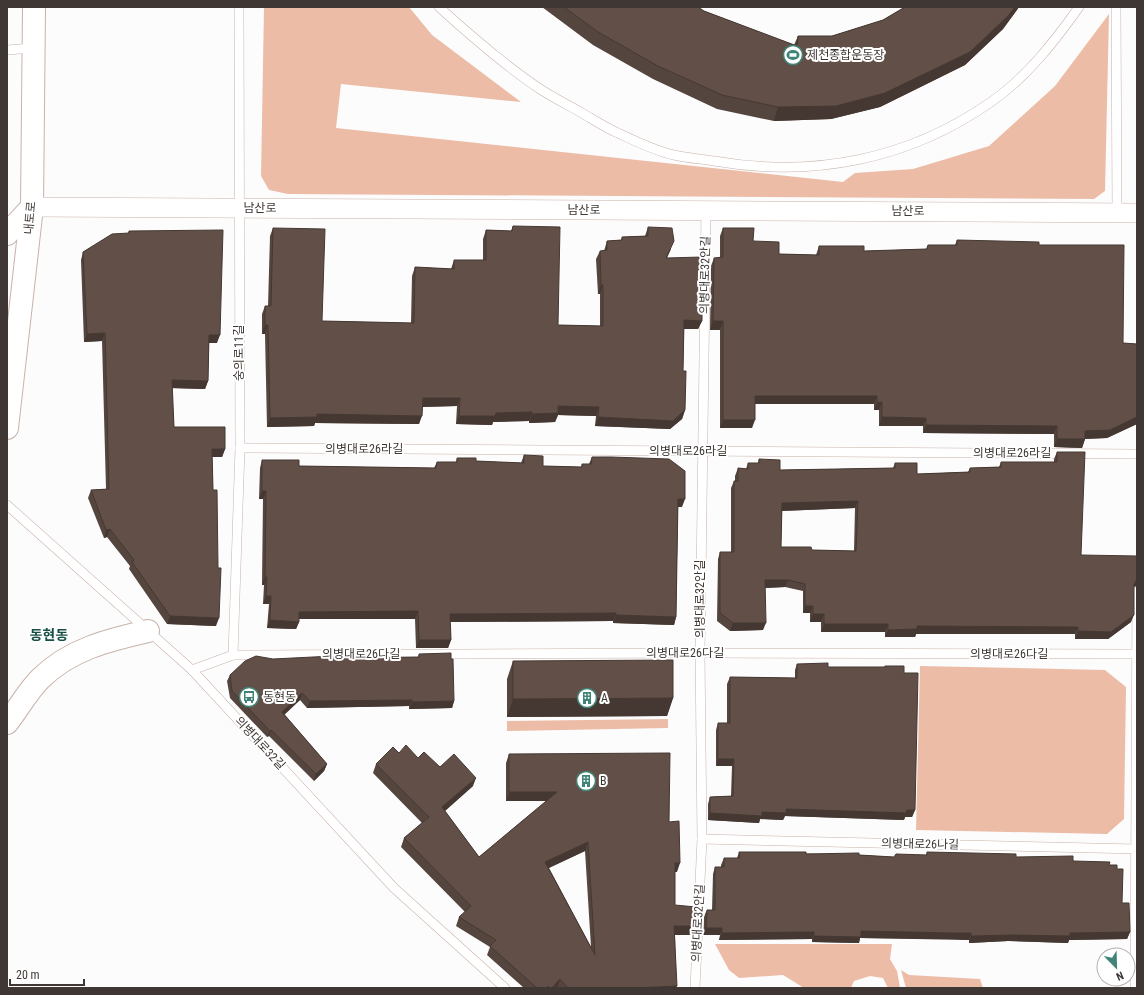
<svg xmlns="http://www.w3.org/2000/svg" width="1144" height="995" font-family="'Roboto Condensed','Noto Sans KR',sans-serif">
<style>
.green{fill:#ecbca7}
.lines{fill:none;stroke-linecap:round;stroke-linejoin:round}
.lane-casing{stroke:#c8b2a9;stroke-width:10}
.street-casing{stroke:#c8b2a9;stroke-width:20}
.primary-casing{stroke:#c8b2a9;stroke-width:24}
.lane{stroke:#fff;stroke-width:9}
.street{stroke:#fff;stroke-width:19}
.primary{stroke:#fff;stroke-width:22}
.wall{fill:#54453e;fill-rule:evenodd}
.shaded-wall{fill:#453832}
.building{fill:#625048;stroke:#453832;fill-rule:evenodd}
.labels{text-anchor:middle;stroke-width:4;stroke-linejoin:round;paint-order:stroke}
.poi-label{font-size:12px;fill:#3f3733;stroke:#fff;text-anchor:start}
.street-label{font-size:12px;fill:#3f3733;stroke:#fff}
.quarter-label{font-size:14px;font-weight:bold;fill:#174f46;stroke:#fff}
</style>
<rect width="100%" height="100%" fill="#fcfcfc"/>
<!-- green -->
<g class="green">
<path d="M264 7H409L432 35 521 102 341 84 336 128 843 182 855 173 913 169 989 146 1055 86 1109 14 1105 191 1094 199 288 194 269 190 261 176Z"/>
<path d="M920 666 1105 670 1126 687 1124 819 1107 834 916 830Z"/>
<path d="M668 719V728L507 731V721Z"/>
<path d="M892 944 890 959 897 971 900 988H888L883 978 870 976 854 981 851 988H804L783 975 739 978 729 970 715 944Z"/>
<path d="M901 970 909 975 980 979 983 988H906Z"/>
</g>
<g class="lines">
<defs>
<g id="lane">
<path d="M439 7C471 36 504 65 540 89 554 98 568 105 582 113 594 120 606 128 618 133 635 141 655 151 674 155 687 158 701 159 714 161 813 178 908 160 991 102 1026 78 1055 41 1079 7"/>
<path d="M1116 7 1117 213"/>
<path d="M7 50 33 48"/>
<path d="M240 448 1137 454"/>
<path d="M7 505 192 670 394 888 505 988"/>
<path d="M233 655 700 653 1137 654"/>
<path d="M192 670 233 655 240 448 239 7"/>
<path d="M702 839 1137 849"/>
<path d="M695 988 702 839 700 653 706 210"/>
<path d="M1135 988 1137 592"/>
</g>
<path id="street" d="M32 207 1137 213"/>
<g id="primary">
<path d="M7 234 32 207"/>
<path d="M7 428 32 207 34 7"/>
<path d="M7 723C18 709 28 691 40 679 70 649 109 640 148 631"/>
</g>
</defs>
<!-- lane casing -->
<use href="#lane" class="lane-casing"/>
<!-- street casing -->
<use href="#street" class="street-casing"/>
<!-- primary casing -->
<use href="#primary" class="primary-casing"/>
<!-- lane -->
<use href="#lane" class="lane"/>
<!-- street -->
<use href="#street" class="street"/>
<!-- primary -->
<use href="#primary" class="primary"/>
</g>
<!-- wall -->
<g class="wall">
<path d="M542 7H698L704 11 794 45 798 36H832L883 20 905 7H1019L1003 29 965 65 880 107 831 119 774 121 717 109 653 79 593 45Z"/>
<path d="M513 226 558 325 600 326V294H598L596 259 600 251H604L607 241 621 240 622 237 645 236 648 227 671 249 667 258 702 321 698 329H684L683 371 685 410 682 419 670 429 595 426 596 416 558 415 555 422 529 423V421L493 422 492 425 456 424 457 406 422 407 419 424 315 423 314 426 267 427 265 334H262V314L265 306H268L270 236 273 228 322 321 411 323 412 276 415 267 451 269 454 260H483V239L486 230 511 231Z"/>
<path d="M723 228 753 241 779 254 816 255 819 246 864 251 926 249 928 245H955L957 240 1039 245 1123 343 1137 344V424L1107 438 1085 439 1082 448 1054 447V434L923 433V426H879V410H874V404H755L752 428H720V330H710L711 266 714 258 720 257V236Z"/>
<path d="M129 231 217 343H209L208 381 205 389 172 388 174 427 225 449 222 457H212L216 626 167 624 129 569 130 566 107 537 104 538 88 498 91 490 106 489 102 341 84 342 81 260 83 252 128 233Z"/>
<path d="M1057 452 1081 555 1134 587 1131 622 1108 639H1075V634H916L915 637H885V632H821V622H810V613H803V591L785 587 765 588 763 630 730 631 717 621 718 559 720 552H731V488L734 481H735V476L738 468 746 469 748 463H758L759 459 780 470 893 468 895 463 917 474 968 472 970 468 999 467 1001 462H1054V459ZM855 508 854 551 812 550 781 547 782 511Z"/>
<path d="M524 455 543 466 581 467 582 464H589L592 457 682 507H678L676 617 674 625 613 623V621L450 622 451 640 448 648H416L415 619H299V622L296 629 267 628 269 604H263L264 585H262L263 499H259L260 468 262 460 299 466 434 468 437 462H456L457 458 476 461 521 463Z"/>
<path d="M419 654 454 701 452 708 409 709V706L307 708 300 700 284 714 327 764 324 771 314 781 269 736 267 737 230 698 227 681 230 675 273 659 418 657Z"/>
<path d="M513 661 673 698 667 716 507 717V679Z"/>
<path d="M797 664 828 667H884L885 666 904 673 915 810 912 817H905L904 820 785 816 783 820 760 819 759 823 708 820V804L710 797 731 796 732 766H716V730L718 723H727V684L730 677 795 678V670Z"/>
<path d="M399 753 418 758 440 767 473 786 445 811 479 857 547 801H506V763L509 754 669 822 677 872H675V905L691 935H675L676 988H524L487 955 490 947 456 926 459 917 465 912 401 847 404 838 422 823 373 773 376 764ZM585 851 591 947 549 868Z"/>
<path d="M739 852 859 855 894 857 926 855 927 852 1073 861 1109 865 1117 869 1122 903 1130 932 1127 939 1069 940 1068 943 1008 941 969 943V940L952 939 860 938 859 943 812 942V939L719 940 720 935H703L704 916 707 910H712L713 874 715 867H721V865L724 858H737Z"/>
</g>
<!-- shaded-wall -->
<g class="shaded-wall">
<path d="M1015 7H1019L1003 29 965 65 880 107 831 119 774 121 778 107Z"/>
<path d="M601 285H603L600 294H598Z"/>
<path d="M684 320 702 321 698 329H681Z"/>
<path d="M713 321H723L720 330H710Z"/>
<path d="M265 325H268L265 334H262Z"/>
<path d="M105 333 102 341 84 342 87 334Z"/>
<path d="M209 335H220L217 343H206Z"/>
<path d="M172 380 208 381 205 389 169 388Z"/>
<path d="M755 396H877L874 404H752Z"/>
<path d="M423 398H460L457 406 419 407Z"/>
<path d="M877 402H882L879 410H874Z"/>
<path d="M558 406 599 407 596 416 558 415 555 422 529 423 532 414Z"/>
<path d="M685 410 682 419 670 429 595 426 598 417Z"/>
<path d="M532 412 529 421 493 422 492 425 456 424 459 416 496 413Z"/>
<path d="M317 414 422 416 419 424 315 423 314 426 267 427 270 418Z"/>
<path d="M882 417 926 418 923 426H879Z"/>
<path d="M1137 417V424L1107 438 1082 439 1085 431Z"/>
<path d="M723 420H755L752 428H720Z"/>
<path d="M926 425 1057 426 1054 434 923 433Z"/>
<path d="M1057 439H1085L1082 448 1054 447Z"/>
<path d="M212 449H225L222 457H209Z"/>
<path d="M262 491H266L263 499H259Z"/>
<path d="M678 499H685L682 507H675Z"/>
<path d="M858 501 855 508 779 511 782 503Z"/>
<path d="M110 529 107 537 104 538 106 530Z"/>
<path d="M265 577H267L264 585H262Z"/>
<path d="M1137 579V586L1134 587V584Z"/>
<path d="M765 580H788L785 587 763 588Z"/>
<path d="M266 596H271L269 604H263Z"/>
<path d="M805 606H813L810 613H803Z"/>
<path d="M418 611 415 619H297L299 612Z"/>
<path d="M616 613 613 621 447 622 450 614Z"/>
<path d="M813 614H824L821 622H810Z"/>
<path d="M616 615 676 617 674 625 613 623Z"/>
<path d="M1134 615 1131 622 1108 639H1075L1078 631Z"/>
<path d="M170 616 219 618 216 626 167 624Z"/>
<path d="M270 620 299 622 296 629 267 628Z"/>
<path d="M733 623H766L763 630 730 631Z"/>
<path d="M824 624H888L885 632H821Z"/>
<path d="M917 626 1078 627 1075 634H916L915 637H885L888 630Z"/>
<path d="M419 640H451L448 648H416Z"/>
<path d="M302 693 300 700 280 719 282 712Z"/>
<path d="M673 698 667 716 507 717 513 699Z"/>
<path d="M412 700 409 706 307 708 310 701Z"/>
<path d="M454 701 452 708 409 709 412 702Z"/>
<path d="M271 730 269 736 267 737 270 731Z"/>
<path d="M718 759H734L732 766H716Z"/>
<path d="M327 764 324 771 314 781 316 774Z"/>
<path d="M476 778 473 786 439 816 442 807Z"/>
<path d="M509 792H557L554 801H506Z"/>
<path d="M786 809 907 810H915L912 817H905L904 820 785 816 783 820 760 819 759 823 708 820 710 813 762 812Z"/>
<path d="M588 842 585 851 542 871 545 862Z"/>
<path d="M675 863H680L677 872H672Z"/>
<path d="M674 926H695L691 935H671Z"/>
<path d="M706 928H722L720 935H703Z"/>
<path d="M861 931 954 933H971L969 940 860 938 859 943 812 942 814 936Z"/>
<path d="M814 932 812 939 719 940 722 933Z"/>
<path d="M1130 932 1127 939 1069 940 1068 943 1008 941 969 943 971 936 1070 933Z"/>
<path d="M560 979 557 988H552Z"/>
<path d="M677 986 676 988H634Z"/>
</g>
<!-- building -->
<g class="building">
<path d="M564 7H698L704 11 797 46 798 36H832L883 20 905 7H1015L1008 16 970 52 885 93 836 106 778 107 722 95 658 66 598 32Z"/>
<path d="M513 226 560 227 558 325 603 326V285H601L600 251 607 250V241L622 240V237L648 236V227L672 228 674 241 666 258 702 257V321L684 320 683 371H686L685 410 673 421 598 417 599 407 558 406V413L532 414V412L496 413 495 416H459L460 398H423L422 416 317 414V417L270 418 268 325H265V306H271L273 228 325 229 322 321 414 323 415 267 454 269V260H486V230L512 231Z"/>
<path d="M723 228H754L753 241 779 242V254L819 255V246H864V251L927 249 928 245H957V240L1039 242V245H1124L1123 343 1137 344V417L1110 430 1085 431V439H1057V426L926 425V418L882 417V402H877V396H755V420H723V321H713L714 258 723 257Z"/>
<path d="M223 230 220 335H209L208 381 172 380 174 427H225V449H212L213 490H217L218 568H221L219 618 170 616 132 562 134 560 110 529 106 530 91 490 109 489 105 333 87 334 83 252 112 234 129 233V231Z"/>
<path d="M1057 452H1085L1081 555 1137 556V579L1134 584V615L1111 632 1078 631V627L917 626V629L888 630V624H824V614H813V606H805V584L788 580H765L766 623H733L720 613V552H734V481H738V468L748 469V463H759V459L780 460V470L895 468V463H917V474L970 472V468L1001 467V462H1057ZM858 501 856 551 812 550 811 547H781L782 503Z"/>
<path d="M524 455 543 456V466L582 467V464H591L592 457H611L669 459 685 471V499H678L676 617 616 615V613L450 614 451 640H419L418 611 299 612V622L270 620 271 596H266L267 577H265L266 491H262V460H299V466L436 468 437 462H457V458H476V461L524 463Z"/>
<path d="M451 653V659H453L454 701 412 702V700L310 701 302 693 282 712 327 764 316 774 271 730 270 731 232 691 230 675 245 661 256 656 273 659 333 656V658L419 657V654Z"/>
<path d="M673 660V698L513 699V661Z"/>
<path d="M828 663V667H885V666H904V673H918L915 810H907L906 813 786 809V813L762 812V816L710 813V797L733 796 734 759H718V723H730V677L797 678V664Z"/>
<path d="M406 745 418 758 424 752 440 767 454 754 476 778 442 807 479 857 557 792H509V754L670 753 669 822 679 821 680 863H675V905L696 907 695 926H674L677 986 634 988H568L560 979 552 988H550L548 986 546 988H537L490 946 496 940 459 917 471 906 404 838 429 817 376 764 393 747 399 753ZM588 842 595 955 545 862Z"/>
<path d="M739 852H806V854L859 853V855L894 857 896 854 927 855V852L1016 854V857L1073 856V861L1110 862 1109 865H1117V869H1123L1122 903H1129L1130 932 1070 933V936L1011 935 971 936V933H954L861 931V937L814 936V932L722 933V928H706L707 910H715V867H724V858H740Z"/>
</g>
<!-- icons -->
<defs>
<symbol id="stadium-ring" viewBox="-11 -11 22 22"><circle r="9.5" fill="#fff" stroke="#408477" stroke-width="1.5"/><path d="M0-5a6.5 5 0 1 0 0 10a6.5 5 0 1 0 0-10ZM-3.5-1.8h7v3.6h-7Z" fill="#408477"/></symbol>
<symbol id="bus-ring" viewBox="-11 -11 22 22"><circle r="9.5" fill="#fff" stroke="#408477" stroke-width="1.5"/><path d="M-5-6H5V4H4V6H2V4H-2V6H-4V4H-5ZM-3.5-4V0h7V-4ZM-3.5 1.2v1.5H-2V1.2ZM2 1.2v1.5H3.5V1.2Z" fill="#408477"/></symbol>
<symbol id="building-ring" viewBox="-11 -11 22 22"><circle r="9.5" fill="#fff" stroke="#408477" stroke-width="1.5"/><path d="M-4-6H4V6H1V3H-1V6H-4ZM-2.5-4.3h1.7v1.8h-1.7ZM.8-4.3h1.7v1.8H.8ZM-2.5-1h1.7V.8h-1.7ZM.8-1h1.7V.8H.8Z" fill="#408477"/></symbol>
</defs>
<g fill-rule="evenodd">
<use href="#stadium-ring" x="782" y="44" width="22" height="22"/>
<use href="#bus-ring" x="238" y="686" width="22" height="22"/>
<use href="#building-ring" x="576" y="687" width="22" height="22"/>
<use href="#building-ring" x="575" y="770" width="22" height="22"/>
</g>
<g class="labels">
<!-- poi labels -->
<g class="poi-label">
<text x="807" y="59">제천종합운동장</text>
<text x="263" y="701">동현동</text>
<text x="601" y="702">A</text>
<text x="600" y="785">B</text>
</g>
<!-- street labels -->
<g class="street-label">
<text x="260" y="212">남산로</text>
<text x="584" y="214">남산로</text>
<text x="908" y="215">남산로</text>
<text transform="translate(30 218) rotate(-85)" y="4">내토로</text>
<text transform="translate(705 275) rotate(-89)" y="4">의병대로32안길</text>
<text transform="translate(239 353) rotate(-90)" y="4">숭의로11길</text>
<text x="364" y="453">의병대로26라길</text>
<text x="688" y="455">의병대로26라길</text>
<text x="1012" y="457">의병대로26라길</text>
<text transform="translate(700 599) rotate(-90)" y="4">의병대로32안길</text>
<text x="685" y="657">의병대로26다길</text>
<text x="361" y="658">의병대로26다길</text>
<text x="1009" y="658">의병대로26다길</text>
<text transform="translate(260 743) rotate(47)" y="4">의병대로32길</text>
<text transform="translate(920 844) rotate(1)" y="4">의병대로26나길</text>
<text transform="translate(698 923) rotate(-87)" y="4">의병대로32안길</text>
</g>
<!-- quarter labels -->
<g class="quarter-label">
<text x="49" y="640">동현동</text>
</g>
</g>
<!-- border -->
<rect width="1144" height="995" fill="none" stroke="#3f3733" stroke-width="16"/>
<!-- north arrow -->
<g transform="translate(1116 967) rotate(157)"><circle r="19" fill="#ffffff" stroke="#b2afad"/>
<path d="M0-3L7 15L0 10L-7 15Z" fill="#408477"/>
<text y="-6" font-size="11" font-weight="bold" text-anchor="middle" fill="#3f3733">N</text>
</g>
<!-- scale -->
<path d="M10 979v6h74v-6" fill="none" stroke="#3f3733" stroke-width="2"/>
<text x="16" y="979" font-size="12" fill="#3f3733" stroke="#ffffff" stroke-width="3" paint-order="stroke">20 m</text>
</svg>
